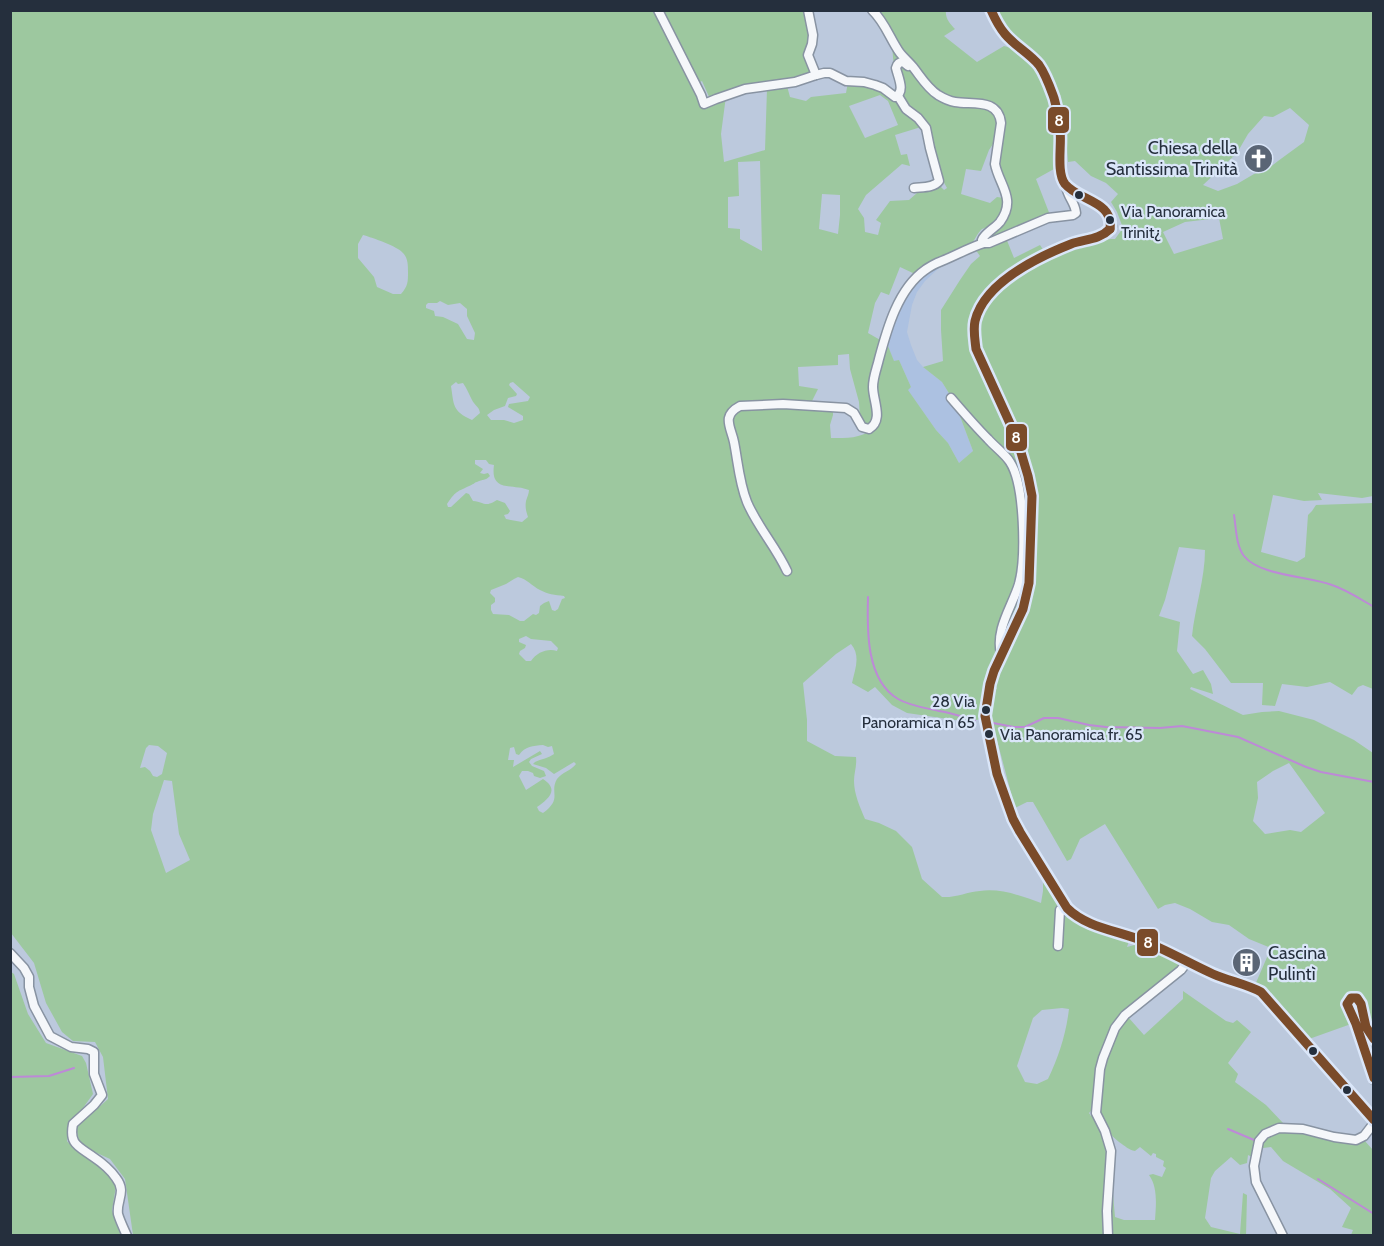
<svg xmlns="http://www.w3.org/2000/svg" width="1384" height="1246" font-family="Cabin,sans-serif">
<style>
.built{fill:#acc1e1}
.green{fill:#9dc89f;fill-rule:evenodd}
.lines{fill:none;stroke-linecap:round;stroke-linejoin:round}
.stream{stroke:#bd89d7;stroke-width:2}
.minor-casing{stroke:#8893a2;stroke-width:11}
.minor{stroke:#f5f7fa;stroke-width:8}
.bus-1-casing{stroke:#dae6f9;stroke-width:14}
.bus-1{stroke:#7a4b2a;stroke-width:9}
.bus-dot{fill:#252f3d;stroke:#dae6f9;stroke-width:2}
.labels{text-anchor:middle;stroke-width:4.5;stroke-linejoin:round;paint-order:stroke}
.bus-label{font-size:16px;fill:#252f3d;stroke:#dae6f9;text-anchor:start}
.poi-label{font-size:18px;fill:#252f3d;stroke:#dae6f9;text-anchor:end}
.line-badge{stroke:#dae6f9;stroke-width:2}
.badge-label{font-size:16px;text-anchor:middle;font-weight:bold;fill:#fff}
</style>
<rect width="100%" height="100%" fill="#bcc9dd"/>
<!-- built -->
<path class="built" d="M932 268H939L925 281 917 292 912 305 907 332 911 345 917 360 923 367 942 382 955 403 973 451 959 463 948 443 936 430 907 389 911 387 899 360 894 362 886 341 898 308 914 283Z"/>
<!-- green -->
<g class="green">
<path d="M11 11H806L811 38 812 73 786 82 710 99 702 81 693 85 705 107 726 96 721 134 724 162 765 150 767 89 787 86 790 97 806 101 811 97 846 93 848 82 898 93 894 69 892 45 874 11H946C945 18 950 24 955 29L944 36 977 62 1004 46C1016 49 1028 55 1035 65 1047 81 1059 126 1059 146 1058 154 1056 162 1054 169L1036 179 1050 215 990 239H988L987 237 1007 214 999 162 1000 111 956 98 934 95 983 107 991 111 994 115 997 125 993 144 989 150 981 171 966 169 961 194 990 203 997 197 1004 198C1003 208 1001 220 992 225 990 226 983 229 982 229 977 233 975 241 970 245L915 274 900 267 889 295 881 292 875 303 868 333 882 341 871 379 875 418 867 427 860 418 859 402 850 369 849 354 838 355V365L798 367 799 386 818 389 810 405 776 406 833 410V415L830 425 831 438C848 438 864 439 876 425L875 391 886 341 894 361 899 360 911 387 908 390 936 430 948 443 959 463 973 451 955 403 942 382 923 367 943 361 941 330V310L960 280 971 264 980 256 975 249 1006 238 1014 258 1040 245 1044 251 1021 264 971 321 969 330 971 351 1018 450 1028 495 1026 580 1020 608 997 653 988 680 982 716H980V719L969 722 907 713 892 705 875 687 868 692 852 683C855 669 861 656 851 644L836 654 803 683 807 720V741L835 756 856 757C857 766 854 773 854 781 854 794 860 807 865 819L879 823 896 831 912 847 922 879 942 897C955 898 967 892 980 891 1000 888 1022 896 1041 903L1043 891V882L1044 879 1064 909 1074 920 1080 924 1129 941 1127 947 1138 944 1181 964 1177 970 1111 1031 1093 1112 1091 1111 1089 1113 1091 1116 1093 1114C1105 1140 1108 1152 1107 1181H1104V1185L1107 1186 1106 1235H133L125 1179 110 1159 86 1148 79 1140 76 1128 108 1099 103 1057 95 1042 73 1041 62 1032 46 1003 34 963 11 933ZM880 95 888 101 898 125 865 138 849 106ZM921 127 942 179 947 188 944 190 940 186 917 189V193L909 200 890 201 876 220 881 223 878 235 865 232 864 218 858 209 866 195 902 164 910 166 907 154 901 155 895 135ZM760 161 762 251 740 239V229L728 228V197L739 196 738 162ZM822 194 840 195V215L838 234 819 229ZM363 235C373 238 397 246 403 253 408 258 408 265 408 272 408 282 408 286 401 294H393L377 287 374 277 358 258V244ZM440 301 448 305 460 303 467 309V316L475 333 474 340 467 339 458 324 443 317 435 316 434 311 426 308V305L428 303H437ZM456 382 458 384 463 383C467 389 469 394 472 400 475 406 479 406 480 413L472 420C452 411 454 405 451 386ZM513 382 530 397 528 401 509 404 508 407 523 416V420L514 423 504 420H491L487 415 494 410 505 406 508 398 516 396 517 394 509 385 510 383ZM475 460H486L489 464 494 465C490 493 513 483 529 490 529 494 527 497 526 501 525 507 526 511 528 517L522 522 506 519 504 515 508 514 510 511 505 503 497 500C484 508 485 502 473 501L469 494 466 493 451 507H448L447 504C457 489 458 492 473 484 474 484 475 482 477 482 483 479 485 481 490 476L488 473 484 474 480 473 483 469 475 464ZM518 577C527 579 532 586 540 590 547 594 555 595 564 596L565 598 562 599 558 609 555 611 552 610 549 601 544 603 540 606 539 613 536 615 533 614 524 621H520L509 615 493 614 491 610V605L495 602V598L490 593 491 590 506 584 514 579ZM526 636 531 639 551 641 558 648 557 651C548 648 537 652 531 661H526L519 654 520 651 525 648 526 645 519 642V639ZM149 745 158 746 167 753 162 774 157 777 153 776 150 771 145 767 140 768 146 748ZM543 745 548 747 552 746 554 754C549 758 541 759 535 762L533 764 546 768 554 774 574 762 576 764C571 771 562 772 557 779 549 793 563 798 543 813L539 811 537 807C548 799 560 790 543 779L526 790 519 776 522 771H528L533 773 534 776 540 778 546 776 544 771 532 766 529 762 531 759 542 754 540 751 513 767 514 760H508L510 748 514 747 516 754 519 755C525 746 533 746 543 745ZM164 780 172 781 179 834 190 860 166 873 151 830 153 814ZM1062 1008 1069 1009C1066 1034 1059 1056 1048 1079L1037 1084 1025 1082 1017 1066 1033 1018 1042 1010Z"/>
<path d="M995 11H1373V496L1362 498 1318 493 1322 500 1304 501 1273 495 1261 552 1297 562 1305 557 1308 515 1312 511 1316 505 1373 503V689L1363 685 1358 687 1352 695 1330 682 1307 687 1282 684 1275 706 1262 705 1263 683H1231L1205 649 1192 636C1195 607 1205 579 1205 550L1179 547 1165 600 1159 616 1180 622 1177 651 1193 674 1203 670 1211 684 1213 694 1191 687 1190 689 1243 715 1262 712 1279 711 1314 720 1354 740 1373 753V1034C1371 1029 1369 1024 1368 1019 1365 1008 1366 996 1354 992 1337 999 1346 1011 1351 1024L1309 1039 1264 988 1255 985 1271 948 1249 939 1229 925 1212 922 1190 909 1175 903 1165 905 1158 909 1105 824 1080 839 1071 859 1067 861 1033 802H1027L1015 808 990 714 989 700 997 688 994 686 999 667 1027 610 1033 582 1036 496 1035 481 1025 448 980 348C977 337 976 323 981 312 991 295 1009 281 1024 270 1042 256 1092 239 1115 239L1123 228 1117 212 1111 202 1118 194 1106 183 1091 176 1075 161 1068 162 1067 148H1063L1055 91 1024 46 1015 37 1009 34ZM1290 108 1309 125 1304 142 1278 161 1264 172 1254 174 1237 184 1218 191 1203 185 1237 153 1248 134 1264 116 1273 117ZM1219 218 1223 239 1174 254 1163 232 1185 222ZM1289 763 1325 813 1301 832 1290 830 1265 834 1253 821 1258 798 1257 782 1273 771Z"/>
<path d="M10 971 14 974 28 1014 46 1043 82 1056 86 1063 93 1094 78 1115 69 1124 67 1141 73 1148 85 1155 110 1177 116 1186 112 1210 116 1224 121 1235H11Z"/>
<path d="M1183 991 1226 1021 1233 1023 1237 1020 1251 1032 1228 1063 1238 1074 1235 1082 1266 1105 1284 1124C1263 1129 1255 1135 1252 1157L1248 1155 1247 1163 1240 1165 1231 1157 1215 1171 1211 1178 1205 1218 1211 1227 1240 1234 1243 1193 1247 1195 1246 1236 1111 1235V1171L1115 1217 1124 1220H1155C1156 1206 1158 1187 1149 1175L1153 1174 1162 1177 1166 1168 1163 1166 1164 1161 1156 1157V1154L1153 1153 1151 1156 1140 1147 1135 1151C1129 1150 1125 1146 1119 1142 1110 1135 1104 1127 1101 1116 1094 1089 1108 1036 1128 1017L1144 1035 1183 999Z"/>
<path d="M1277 1131 1364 1140 1373 1150V1235H1351L1353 1230 1342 1227 1351 1208 1330 1189 1283 1161 1271 1147 1263 1148 1259 1151 1264 1138Z"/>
</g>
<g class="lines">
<!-- stream -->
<g class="stream">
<path d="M1234 515C1236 527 1236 546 1244 556 1260 576 1308 576 1332 585 1347 590 1360 599 1374 607"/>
<path d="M868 597C867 630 866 680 898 699 910 706 926 708 939 711 951 713 963 717 975 720"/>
<path d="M993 723 1014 727H1025L1044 718H1058L1089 725 1106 727 1160 728 1182 726 1238 737 1306 767 1321 772 1374 782"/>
<path d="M10 1077 49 1076 74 1068"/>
<path d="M1228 1129 1254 1140"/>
<path d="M1318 1179 1374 1214"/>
</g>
<defs>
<g id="minor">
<path d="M658 10 701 95 704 104 716 99 745 89 795 82 816 75 824 73H830L846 81 864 82 875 85 883 88 895 97C906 92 898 77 896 68 897 64 899 62 903 62L908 66"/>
<path d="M808 10 813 35 812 44 808 55 816 75"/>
<path d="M872 10C885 22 890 39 900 53 904 58 909 62 913 67 921 77 927 88 938 95 943 98 949 101 955 102 973 105 998 98 1001 123L995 164C999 185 1017 199 1000 222 995 228 988 231 983 238L982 240 984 243H989L1048 218 1073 215 1076 213C1075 202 1068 198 1066 186"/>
<path d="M991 10C995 19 1000 27 1006 34 1016 46 1030 52 1039 65 1045 73 1049 85 1052 95 1056 108 1060 121 1061 135 1062 150 1055 172 1066 185 1078 201 1110 202 1112 226 1103 240 1078 242 1062 248 1034 257 986 287 976 316 972 327 974 338 976 349 997 397 1025 443 1032 496L1029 583 1023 609 994 671 990 684 985 716 986 725 997 774 1013 819 1020 832 1067 908 1072 913 1083 920 1109 931 1139 939 1215 975 1254 988 1261 992 1374 1121"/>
<path d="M898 96 906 109 918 118 926 128 930 148 939 181C934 188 922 187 914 188"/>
<path d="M951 398C963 412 975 426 988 439 995 447 1005 454 1010 462 1025 485 1026 558 1019 584 1012 607 995 629 1001 654"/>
<path d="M787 571C776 547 757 526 747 502 739 482 738 462 734 442 731 427 721 416 740 406L783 404 846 408 854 413 862 427 869 429C884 420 873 401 873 387 873 377 877 368 879 359 887 329 898 289 925 270 929 267 933 265 937 263 953 257 968 248 984 243"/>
<path d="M1058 946 1060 910 1070 911"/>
<path d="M10 953 24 968 29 977V987L34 1006 50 1036 71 1047 88 1049 94 1052V1074L102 1095 94 1105 73 1124C69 1144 78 1146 92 1156 101 1162 110 1169 116 1178 127 1192 116 1200 118 1214 120 1221 124 1229 127 1236"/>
<path d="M1374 1040 1366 1027 1361 1004 1357 998H1351L1347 1004 1348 1008 1356 1024 1374 1080"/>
<path d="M1108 1236 1107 1211 1111 1151 1105 1131 1096 1113 1100 1069 1103 1058 1115 1028 1125 1015 1181 970 1187 962"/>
<path d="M1283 1236 1256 1182 1254 1166 1259 1141 1265 1134 1279 1128 1303 1129 1334 1137 1356 1140 1364 1136 1374 1123"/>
</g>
</defs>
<!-- minor casing -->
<use href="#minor" class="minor-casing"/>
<!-- minor -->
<use href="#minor" class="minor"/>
<defs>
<g id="bus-1">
<path d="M991 10C995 19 999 27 1005 34 1015 46 1029 53 1039 65 1046 75 1050 87 1054 98 1057 109 1059 119 1060 130 1062 144 1056 172 1065 184 1079 201 1114 201 1110 229"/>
<path d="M1110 229C1099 240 1085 239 1071 244 1038 257 984 283 975 321 973 330 975 340 976 349L1017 439 1028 476 1032 496 1029 583 1023 609 994 671 990 684 985 716 997 774 1013 819 1020 832 1067 908C1086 927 1114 930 1138 939 1164 948 1188 963 1213 974 1229 981 1246 984 1261 992L1374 1120"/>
<path d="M1374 1039 1366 1027 1361 1004 1357 998H1351L1347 1004 1356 1024 1374 1078"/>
</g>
</defs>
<!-- bus-1 casing -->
<use href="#bus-1" class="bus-1-casing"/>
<!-- bus-1 -->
<use href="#bus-1" class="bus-1"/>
</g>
<!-- icons -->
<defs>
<symbol id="church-disc" viewBox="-11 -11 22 22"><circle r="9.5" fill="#5a6575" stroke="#dae6f9"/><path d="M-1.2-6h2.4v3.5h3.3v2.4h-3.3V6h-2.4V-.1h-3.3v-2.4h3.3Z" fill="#fff"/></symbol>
<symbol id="building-disc" viewBox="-11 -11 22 22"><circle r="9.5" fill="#5a6575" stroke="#dae6f9"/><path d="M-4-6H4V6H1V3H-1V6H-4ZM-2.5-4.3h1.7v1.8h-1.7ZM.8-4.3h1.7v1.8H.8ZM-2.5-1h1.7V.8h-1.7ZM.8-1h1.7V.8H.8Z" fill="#fff"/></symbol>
</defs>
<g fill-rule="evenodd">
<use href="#church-disc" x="1242" y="142" width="33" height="33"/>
<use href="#building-disc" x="1230" y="946" width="33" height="33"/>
</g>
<!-- markers -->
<g class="bus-dot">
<circle cx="1079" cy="195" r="5"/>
<circle cx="1110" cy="220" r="5"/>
<circle cx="986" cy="710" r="5"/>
<circle cx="989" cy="734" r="5"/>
<circle cx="1313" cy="1051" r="5"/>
<circle cx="1347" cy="1090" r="5"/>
</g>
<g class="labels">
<!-- bus labels -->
<g class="bus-label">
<text x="1121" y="217">Via Panoramica<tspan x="1121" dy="21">Trinit¿</tspan></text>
<text x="975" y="707" text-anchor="end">28 Via<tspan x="975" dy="21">Panoramica n 65</tspan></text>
<text x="1000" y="740">Via Panoramica fr. 65</text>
</g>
<!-- poi labels -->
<g class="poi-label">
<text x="1238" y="154">Chiesa della<tspan x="1238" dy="21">Santissima Trinità</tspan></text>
<text x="1268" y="959" text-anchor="start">Cascina<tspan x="1268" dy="21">Pulintì</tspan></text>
</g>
</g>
<g class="line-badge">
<rect x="1047" y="106" width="23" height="28" rx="6" fill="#7a4b2a"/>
<rect x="1005" y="423" width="23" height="29" rx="6" fill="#7a4b2a"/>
<rect x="1136" y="928" width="23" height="29" rx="6" fill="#7a4b2a"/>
</g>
<g class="badge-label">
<text x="1059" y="126">8</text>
<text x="1016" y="443">8</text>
<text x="1148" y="948">8</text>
</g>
<!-- border -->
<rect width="1384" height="1246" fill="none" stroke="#252f3d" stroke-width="24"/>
</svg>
